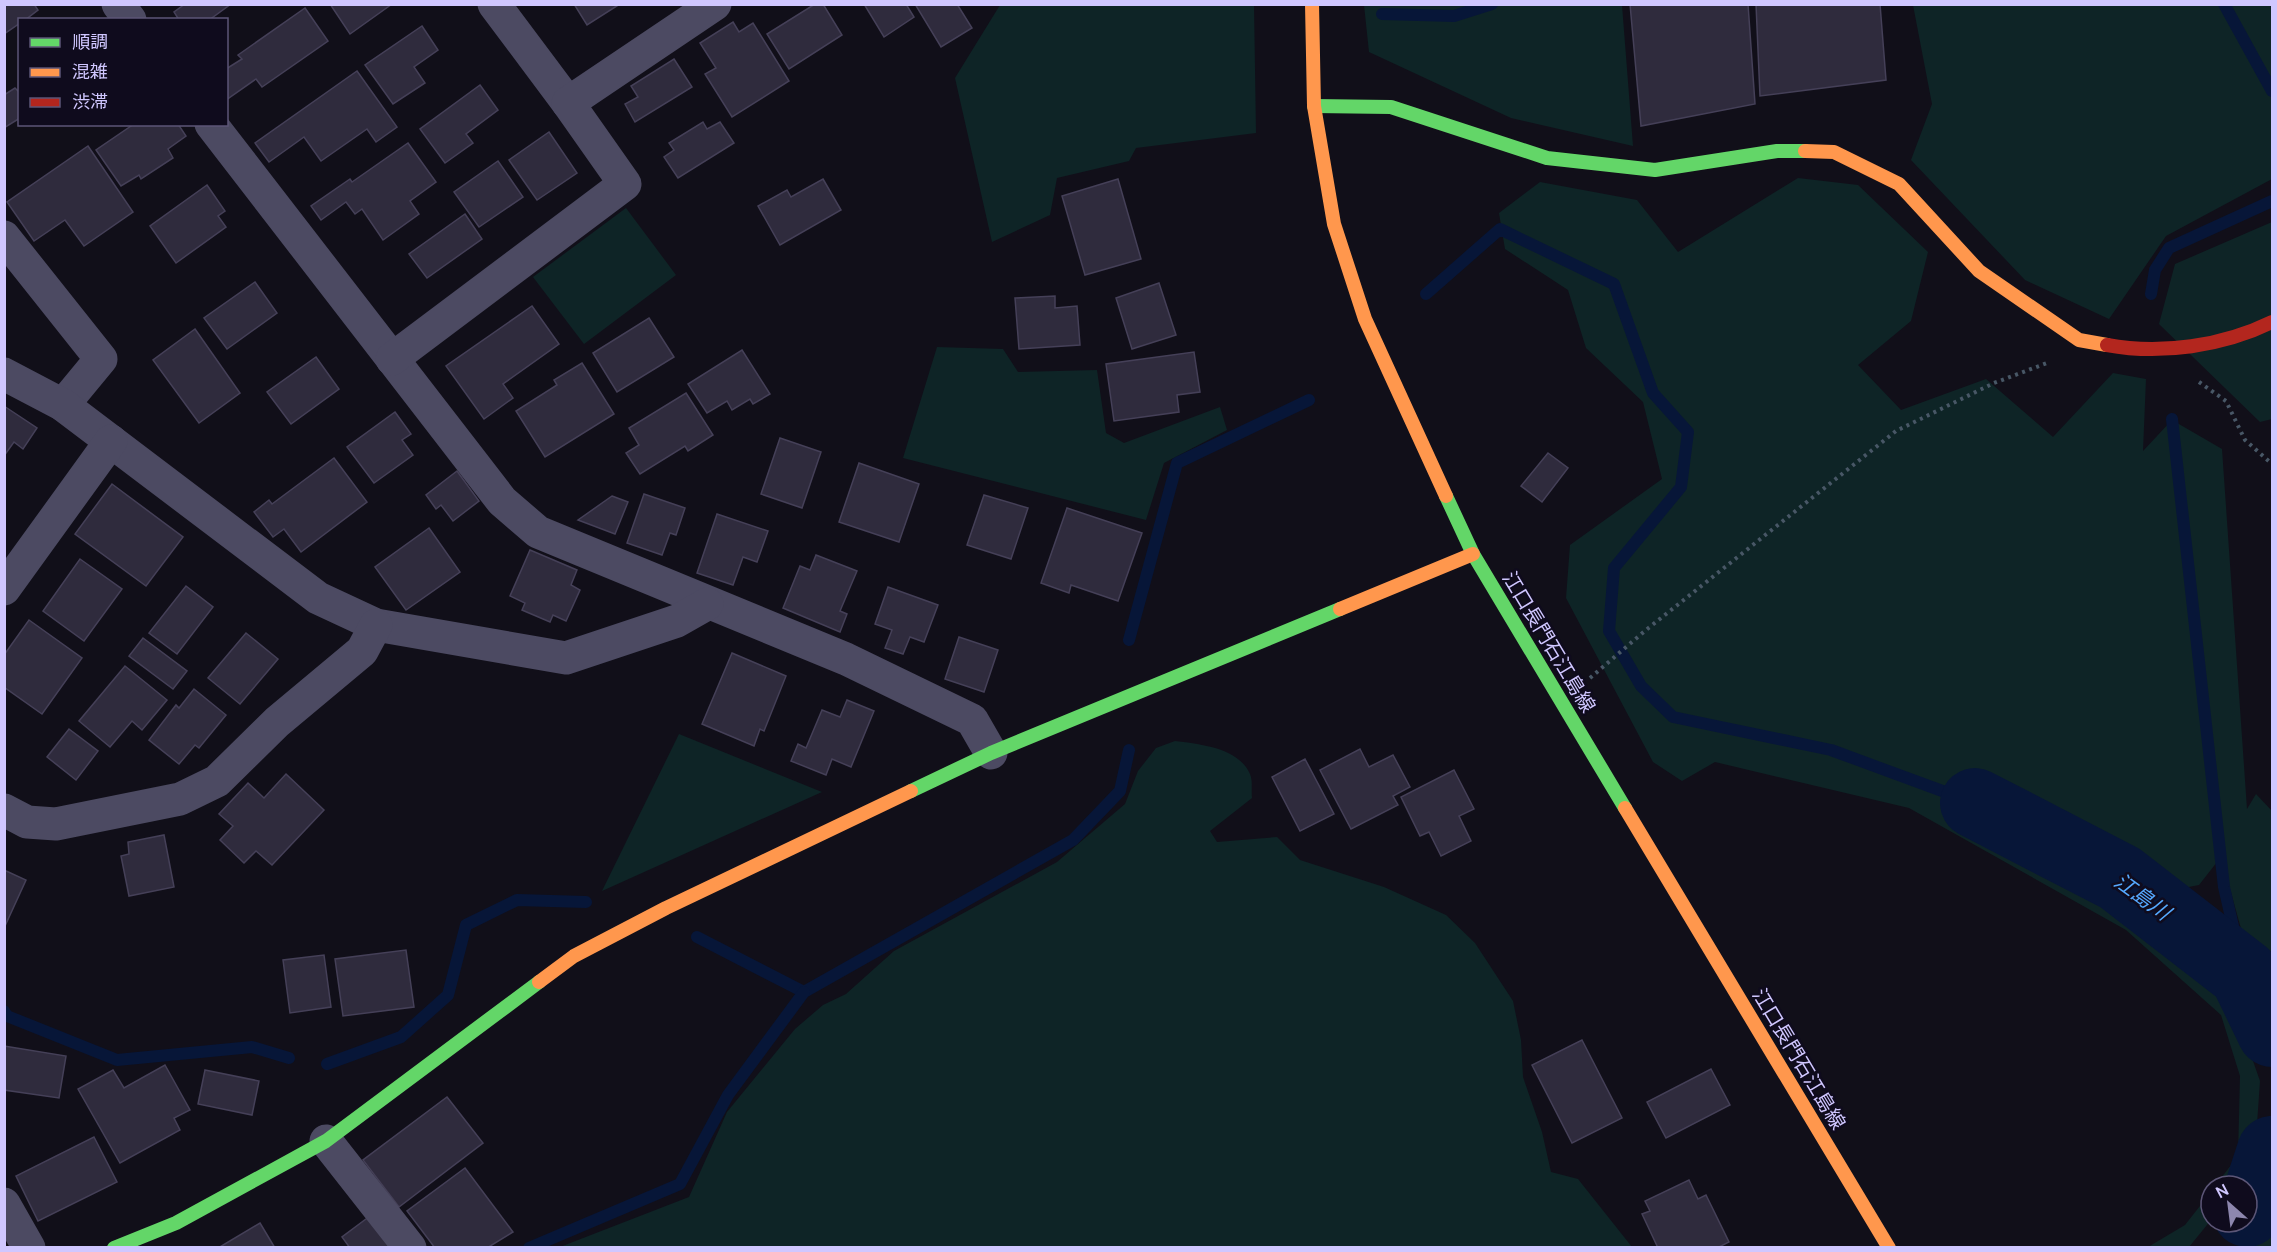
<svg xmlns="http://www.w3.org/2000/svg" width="2277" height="1252" font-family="Manrope,'Noto Sans JP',sans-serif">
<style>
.green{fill:#0e2426}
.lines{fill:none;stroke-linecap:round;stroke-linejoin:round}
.stream{stroke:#071638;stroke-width:12}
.river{stroke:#071638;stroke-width:70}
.building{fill:#2f2b3d;stroke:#454058;stroke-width:1.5}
.path{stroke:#485766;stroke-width:4;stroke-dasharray:3 4.5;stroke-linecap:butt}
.street{stroke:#4c4a62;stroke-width:33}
.fast{stroke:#63d668;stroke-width:14}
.slow{stroke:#ff974d;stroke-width:14}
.jam{stroke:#b3261e;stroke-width:14}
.labels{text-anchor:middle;stroke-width:5;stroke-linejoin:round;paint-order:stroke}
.street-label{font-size:20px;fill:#d0c7ff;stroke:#0f0b1d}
.water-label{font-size:21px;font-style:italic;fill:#55a9ff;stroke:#0f0b1d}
</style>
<rect width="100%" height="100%" fill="#110f19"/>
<!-- green -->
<g class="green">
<path d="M1000 5H1254L1256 133 1136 148 1129 161 1057 178 1050 215 992 242 955 78Z"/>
<path d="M1364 5H1622L1633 146 1511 118 1369 52Z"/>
<path d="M1913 5H2272V179L2166 236 2109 319 2025 280 1911 160 1932 104Z"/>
<path d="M1798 178 1858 185 1928 252 1911 321 1858 365 1901 410 1986 379 2053 437 2113 373 2146 379 2143 451 2172 420 2222 449 2247 809 2256 794 2272 811V950L2266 955 2272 969V1014L2249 957 2221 857 2199 885 2131 898 2232 1001 2260 1081 2254 1168 2239 1186H2215L2238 1156 2240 1076 2221 1015 2126 930 1909 808 1715 762 1682 781 1653 762 1566 598 1570 545 1662 479 1643 402 1586 348 1568 290 1505 249 1499 213 1540 182 1637 200 1678 252Z"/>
<path d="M626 208 676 275 584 344 533 277Z"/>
<path d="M2272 222V419L2260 422 2159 324 2175 264Z"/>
<path d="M937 347 1003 349 1018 372 1097 370 1106 433 1124 443 1220 407 1227 430 1164 463 1146 520 903 458Z"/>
<path d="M679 734 822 792 602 891Z"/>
<path d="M1175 741C1200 744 1239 748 1250 774 1253 781 1251 791 1252 798L1210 831 1217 842 1277 837 1300 860 1384 887 1446 915 1475 943 1513 1001 1521 1040 1523 1077 1542 1132 1551 1172 1578 1179 1632 1247H560L689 1197 727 1112 795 1029 823 1005 846 994 894 951 1057 862 1125 804 1138 771 1156 748Z"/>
<path d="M2211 1192V1220L2189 1247H2148L2185 1225Z"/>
<path d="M2272 1198 2271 1247H2240L2244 1244Z"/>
</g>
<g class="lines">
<!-- stream -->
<g class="stream">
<path d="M2224 4 2272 91"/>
<path d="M1382 14 1454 16 1492 4"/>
<path d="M1426 294 1500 229 1614 284 1653 393 1688 432 1681 487 1614 568 1609 631 1641 686 1673 717 1831 750 1975 803"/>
<path d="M2151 294 2155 270 2169 248 2272 201"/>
<path d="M2172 419 2224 887 2244 974"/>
<path d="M1129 640 1177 463 1309 400"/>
<path d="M697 937 804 992 1073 840 1120 791 1129 750"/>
<path d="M4 1011 7 1016 117 1060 252 1047 289 1058"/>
<path d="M327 1064 401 1037 448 995 466 925 517 900 586 902"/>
<path d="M529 1248 680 1184 728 1095 804 992"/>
</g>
<!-- river -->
<g class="river">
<path d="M1975 803 2120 878 2244 974 2272 1032"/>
<path d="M2247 1212 2255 1203 2272 1151"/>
</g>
</g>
<!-- building -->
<g class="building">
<path d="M4 4H34L38 10 25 20H20V23L4 34Z"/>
<path d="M185 4H231L209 20H179L174 12Z"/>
<path d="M330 4H392L350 34Z"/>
<path d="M574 4H620L587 25Z"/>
<path d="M815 4H823L842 35 789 69 767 34Z"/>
<path d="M864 4H906L914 17 884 37Z"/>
<path d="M915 4H957L972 28 941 47Z"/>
<path d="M1630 4H1748L1755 104 1641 126Z"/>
<path d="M1756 4H1880L1886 80 1760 96Z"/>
<path d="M305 8 328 41 262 87 256 79 226 100V69L242 59 238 55Z"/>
<path d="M733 22 739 32 753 23 789 81 732 117 705 74 716 68 700 43Z"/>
<path d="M422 26 438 50 414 67 425 83 393 104 365 65Z"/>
<path d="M674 59 692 87 635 122 625 104 638 97 631 86Z"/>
<path d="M357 71 397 127 376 142 367 129 321 161 304 137 269 162 255 143Z"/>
<path d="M480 85 498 110 466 134 473 143 445 163 420 129Z"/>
<path d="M15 88 20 93V118L4 128V95Z"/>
<path d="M703 122 707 129 720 122 734 143 678 178 664 157 674 150 669 143Z"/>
<path d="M134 124H178L186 136 168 149 173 158 141 179 139 175 121 186 96 150Z"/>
<path d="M549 132 577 173 537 200 509 160Z"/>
<path d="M408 143 436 182 410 201 419 214 383 240 362 209 355 214 346 202 321 220 311 206 350 179 352 182Z"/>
<path d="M88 146 133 212 84 246 65 220 34 241 7 202Z"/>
<path d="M498 161 523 197 479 227 454 192Z"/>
<path d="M823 179 841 210 780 245 758 206 787 190 791 197Z"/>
<path d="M1118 179 1141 259 1085 275 1062 196Z"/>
<path d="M207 185 225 211 218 216 226 227 176 263 150 226Z"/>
<path d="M465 214 482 239 427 278 409 254Z"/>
<path d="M255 282 277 313 227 349 204 318Z"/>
<path d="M1159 283 1176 335 1132 349 1116 298Z"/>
<path d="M1055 296V308L1077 306 1080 345 1019 349 1015 298Z"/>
<path d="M532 306 559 344 503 384 513 398 484 419 446 366Z"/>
<path d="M649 318 674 357 617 392 593 353Z"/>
<path d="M195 329 240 393 199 423 153 360Z"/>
<path d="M742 350 770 394 753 404 750 399 732 410 727 401 707 413 688 384Z"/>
<path d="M1194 352 1200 392 1177 395 1179 412 1114 421 1106 364Z"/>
<path d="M316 357 339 389 291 424 267 392Z"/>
<path d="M582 363 614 414 545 457 516 411 557 385 554 380Z"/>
<path d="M686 393 713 435 688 451 685 446 640 474 626 453 639 445 629 428Z"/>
<path d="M4 406 37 428 23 449 14 442 4 456Z"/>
<path d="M395 412 411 434 402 440 413 455 374 483 347 447Z"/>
<path d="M780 438 821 452 802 508 761 494Z"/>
<path d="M1548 453 1568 468 1542 502 1521 486Z"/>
<path d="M334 458 367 502 301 552 284 529 273 537 254 512 269 500 272 504Z"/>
<path d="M859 463 919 484 899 542 839 522Z"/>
<path d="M457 471 479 501 453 521 441 505 436 509 426 495Z"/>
<path d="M112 484 183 537 146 586 75 534Z"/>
<path d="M644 494 685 508 676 535 670 533 662 555 627 543Z"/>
<path d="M984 495 1028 508 1011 559 967 545Z"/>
<path d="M612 496 628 502 615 534 578 520Z"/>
<path d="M1067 508 1142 533 1118 601 1071 585 1069 593 1041 583Z"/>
<path d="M717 514 768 531 757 562 743 557 733 585 697 573Z"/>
<path d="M429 528 460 572 406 610 375 567Z"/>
<path d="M530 550 577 570 571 585 580 590 566 621 553 615 550 622 522 610 525 603 510 596Z"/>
<path d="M816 555 857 571 840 611 847 614 840 632 783 608 800 566 810 570Z"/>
<path d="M80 559 122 589 84 641 43 611Z"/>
<path d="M186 586 213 607 177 654 149 633Z"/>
<path d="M888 587 938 605 924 642 910 637 903 654 885 648 892 630 875 624Z"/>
<path d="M29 620 82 658 42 714 4 687V655Z"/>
<path d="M246 633 278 659 240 704 208 678Z"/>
<path d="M959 637 998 650 984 692 945 679Z"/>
<path d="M143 638 187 671 173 689 129 656Z"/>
<path d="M732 653 786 676 764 731 760 729 754 746 702 724Z"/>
<path d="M125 666 167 700 142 730 132 721 110 747 79 721Z"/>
<path d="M194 689 226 715 199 748 195 745 179 764 149 740 176 705 179 708Z"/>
<path d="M847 700 874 711 851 767 832 759 826 775 791 761 798 744 806 748 822 710 840 717Z"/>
<path d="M69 729 98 751 76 780 47 757Z"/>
<path d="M1360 749 1369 767 1393 755 1410 787 1393 796 1398 805 1351 829 1320 770Z"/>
<path d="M1305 759 1334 814 1300 831 1272 777Z"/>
<path d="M1454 770 1474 809 1459 816 1471 841 1441 856 1429 832 1420 836 1401 797Z"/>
<path d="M286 774 324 810 272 865 256 851 244 863 220 840 233 826 219 814 248 783 264 798Z"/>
<path d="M164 835 174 887 129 896 121 856 129 854 128 842Z"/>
<path d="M4 870 26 880 5 926H4Z"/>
<path d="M406 950 414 1007 343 1016 335 959Z"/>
<path d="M324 955 331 1007 290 1013 283 960Z"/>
<path d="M1582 1040 1622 1118 1572 1143 1532 1065Z"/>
<path d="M4 1046 66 1056 59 1098 4 1090Z"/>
<path d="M165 1065 190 1110 174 1118 180 1130 120 1163 78 1089 113 1070 124 1088Z"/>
<path d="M1711 1069 1730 1105 1666 1138 1647 1102Z"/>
<path d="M205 1070 259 1081 252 1115 198 1104Z"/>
<path d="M447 1097 483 1143 399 1207 363 1160Z"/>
<path d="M94 1137 117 1182 38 1221 16 1176Z"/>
<path d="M465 1168 513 1232 487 1248H435L407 1211Z"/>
<path d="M1689 1180 1698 1199 1706 1195 1729 1242 1717 1248H1658L1642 1214 1650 1211 1645 1201Z"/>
<path d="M370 1216 394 1248H350L342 1237Z"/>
<path d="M260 1223 275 1248H218Z"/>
</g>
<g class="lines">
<!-- path -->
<g class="path">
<path d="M2199 382 2226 401 2245 440 2272 464"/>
<path d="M1590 678 1646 630 1896 431 1994 383 2047 363"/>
</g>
<!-- street -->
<g class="street">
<path d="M118 4 130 20"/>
<path d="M494 4 568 103"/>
<path d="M211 124 502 501 538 532 846 659 972 720 991 753"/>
<path d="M4 237 101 359 63 405"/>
<path d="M392 359 625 184 568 103 715 4"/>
<path d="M4 374 63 405 318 598 376 625 566 658 677 621 707 604"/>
<path d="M4 589 111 441"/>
<path d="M4 810 27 822 56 824 180 799 217 781 277 722 362 651 376 625"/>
<path d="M326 1141 410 1248"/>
<path d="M4 1204 29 1248"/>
</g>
<!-- fast -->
<g class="fast">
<path d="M1314 106 1391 107 1547 158 1655 170 1777 151H1805"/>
<path d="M1446 496 1473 554 1625 808"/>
<path d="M911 791 991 753 1340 609"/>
<path d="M114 1248 176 1223 326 1141 539 982"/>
</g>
<!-- slow -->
<g class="slow">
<path d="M1312 4 1314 106 1334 224 1365 319 1446 496"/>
<path d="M1805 151 1834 152 1899 184 1979 271 2079 340 2107 345"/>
<path d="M1340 609 1473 554"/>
<path d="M1625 808 1889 1248"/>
<path d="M539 982 574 956 666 908 911 791"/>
</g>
<!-- jam -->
<path class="jam" d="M2107 345C2161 355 2223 346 2272 322"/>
</g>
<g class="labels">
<!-- street labels -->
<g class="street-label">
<text transform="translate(1549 642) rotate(59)" y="7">江口長門石江島線</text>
<text transform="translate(1799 1059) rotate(59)" y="7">江口長門石江島線</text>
</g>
<!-- water labels -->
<g class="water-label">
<text transform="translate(2142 897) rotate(36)" y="7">江島川</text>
</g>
</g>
<!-- border -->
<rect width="2277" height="1252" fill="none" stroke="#d0c7ff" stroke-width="12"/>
<!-- legend -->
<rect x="18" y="18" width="210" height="108" fill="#0f0b1d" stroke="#5c5677" stroke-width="1.5"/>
<rect x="30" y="38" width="30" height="9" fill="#63d668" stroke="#5c5677" stroke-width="1.5"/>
<text x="72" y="48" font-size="18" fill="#d0c7ff">順調</text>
<rect x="30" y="68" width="30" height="9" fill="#ff974d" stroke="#5c5677" stroke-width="1.5"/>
<text x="72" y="78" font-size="18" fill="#d0c7ff">混雑</text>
<rect x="30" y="98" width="30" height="9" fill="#b3261e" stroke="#5c5677" stroke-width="1.5"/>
<text x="72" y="108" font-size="18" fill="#d0c7ff">渋滞</text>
<!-- north arrow -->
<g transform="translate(2229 1204) rotate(332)"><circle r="28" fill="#0f0b1d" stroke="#5c5677" stroke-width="1.5"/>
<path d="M0-4.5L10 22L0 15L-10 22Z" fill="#8d87ae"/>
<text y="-9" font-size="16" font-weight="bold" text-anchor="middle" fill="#d0c7ff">N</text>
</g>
</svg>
